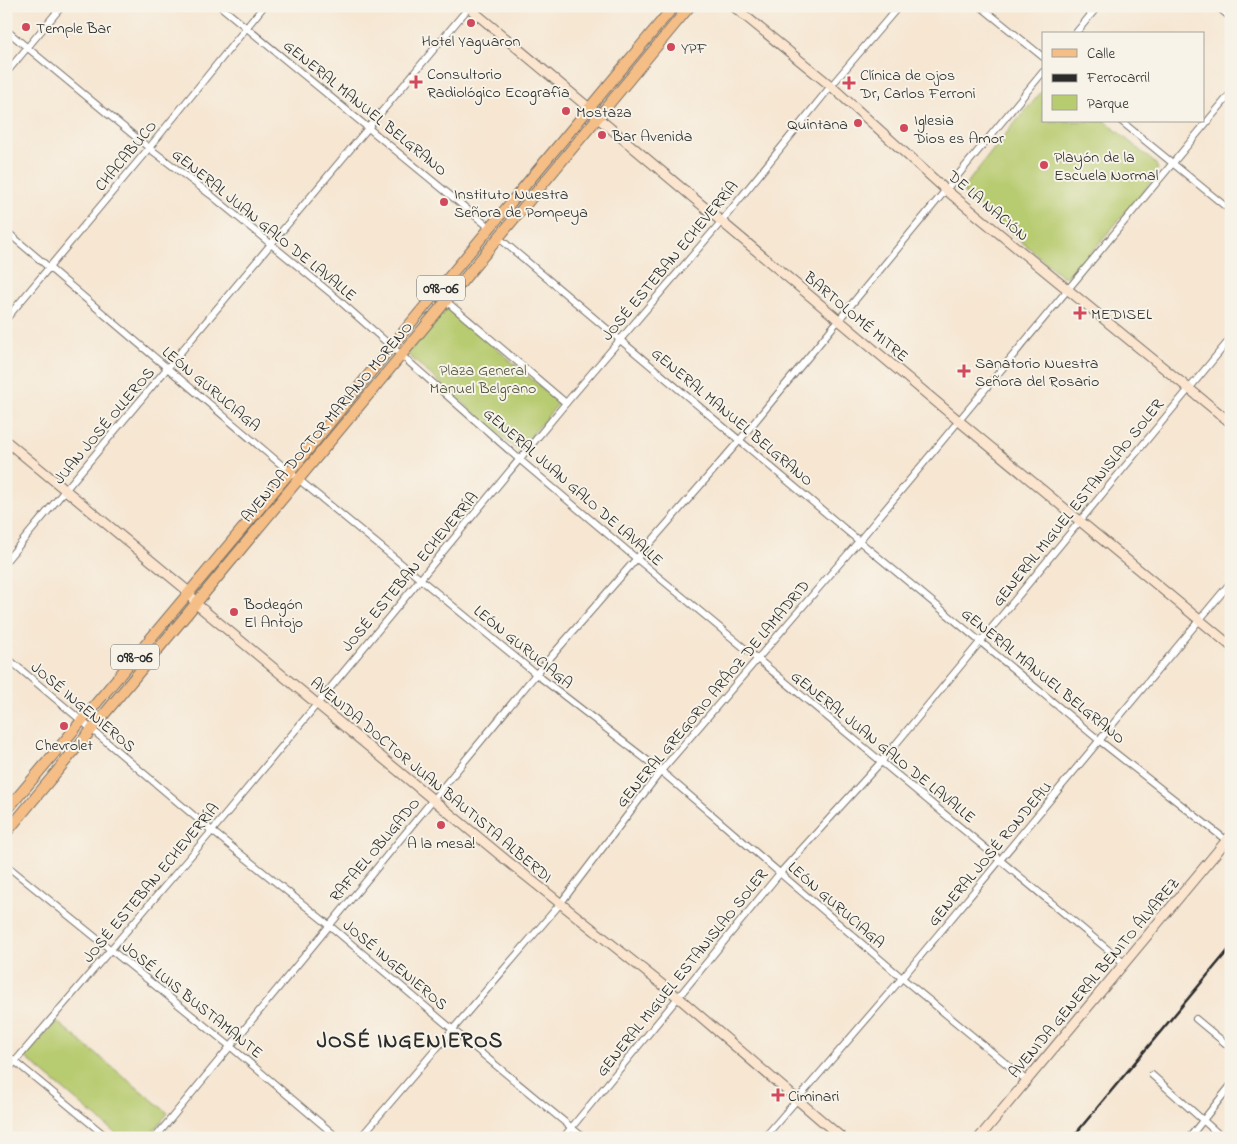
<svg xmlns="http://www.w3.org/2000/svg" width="1237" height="1144" font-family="'Indie Flower',sans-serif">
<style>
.green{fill:#b7cb6f;stroke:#717b4d}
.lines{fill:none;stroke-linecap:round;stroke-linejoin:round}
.street-casing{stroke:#726c65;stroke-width:8}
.secondary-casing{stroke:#726c65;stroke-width:11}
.primary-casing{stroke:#726c65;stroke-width:12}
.street{stroke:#fff;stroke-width:6}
.secondary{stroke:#fbe5cf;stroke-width:9}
.primary{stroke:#f5be86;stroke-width:10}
.rail{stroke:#2b2b2b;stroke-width:2.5}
.poi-dot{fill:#d1495b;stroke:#f7f3e8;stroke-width:2}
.labels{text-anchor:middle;stroke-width:4;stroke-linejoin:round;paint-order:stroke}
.shield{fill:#f7f3e8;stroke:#686764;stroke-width:1}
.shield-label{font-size:15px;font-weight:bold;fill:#2b2b2b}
.poi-label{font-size:16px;fill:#2b2b2b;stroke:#f7f3e8;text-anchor:start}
.street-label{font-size:16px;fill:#2b2b2b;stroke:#f7f3e8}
.park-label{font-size:16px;fill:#4e533c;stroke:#f7f3e8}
.district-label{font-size:21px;font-weight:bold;letter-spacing:1px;fill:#2b2b2b;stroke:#f7f3e8}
</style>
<rect width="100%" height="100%" fill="#f7f3e8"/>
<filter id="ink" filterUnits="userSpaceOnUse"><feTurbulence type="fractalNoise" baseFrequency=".02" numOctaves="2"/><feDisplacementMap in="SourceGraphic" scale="10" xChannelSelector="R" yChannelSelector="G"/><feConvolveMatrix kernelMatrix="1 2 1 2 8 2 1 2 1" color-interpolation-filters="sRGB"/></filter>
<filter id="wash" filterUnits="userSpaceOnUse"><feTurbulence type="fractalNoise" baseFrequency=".0096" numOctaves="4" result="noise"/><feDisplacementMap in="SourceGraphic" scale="20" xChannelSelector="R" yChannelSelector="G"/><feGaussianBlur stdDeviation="1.12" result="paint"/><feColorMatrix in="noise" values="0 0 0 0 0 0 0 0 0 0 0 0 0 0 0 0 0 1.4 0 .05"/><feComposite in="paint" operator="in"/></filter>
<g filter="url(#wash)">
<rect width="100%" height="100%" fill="#f6e6d2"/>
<!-- green -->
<g class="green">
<path d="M1043 90V121H1105L1155 163 1158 169 1150 179 1152 181 1080 266 1077 267 1069 276H1062L964 193V187L1003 137Z"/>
<path d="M448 306 559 403 518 451 407 354Z"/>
<path d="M56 1021 168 1113 148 1138H121L25 1057Z"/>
</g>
</g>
<g filter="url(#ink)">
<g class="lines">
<defs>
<g id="street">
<path d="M220 6 490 228"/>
<path d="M980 6 1043 57"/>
<path d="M1217 6 1231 18"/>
<path d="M6 30 149 148 211 195 333 295 519 459 637 559 1124 963"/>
<path d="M1075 34 1098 6"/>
<path d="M6 73 62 6"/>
<path d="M1121 121 1231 211"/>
<path d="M6 231 298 479 536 674 661 771 902 978 1026 1080"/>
<path d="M499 238 859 541 1100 741 1231 844"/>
<path d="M446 301 566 403"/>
<path d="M6 319 149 148 264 6"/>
<path d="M6 561 470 6"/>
<path d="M6 657 212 831 329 925 452 1029 584 1138"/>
<path d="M6 865 231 1047 338 1138"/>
<path d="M1196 1019 1231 1048"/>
<path d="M6 1054 108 1138"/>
<path d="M6 1072 212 831 566 403 721 222 831 86 899 6"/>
<path d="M1152 1075 1223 1138"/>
<path d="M155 1138 536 674 739 441 1043 72"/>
<path d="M360 1138 560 904 661 771 859 541 1231 93"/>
<path d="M563 1138 780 873 881 762 1231 338"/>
<path d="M764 1138 902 978 1231 582"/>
<path d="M1189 1138 1231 1085"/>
</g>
<g id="secondary">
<path d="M467 6 589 108 597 117 959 421 1231 646"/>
<path d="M733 6 831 86 946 190 1231 423"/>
<path d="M6 441 189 592 195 603 506 860 679 998 842 1138"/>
<path d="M979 1138 1231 835"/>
</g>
<g id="primary">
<path d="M6 811 290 472 391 347 674 6"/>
<path d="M6 833 690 6"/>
</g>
</defs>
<!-- street casing -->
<use href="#street" class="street-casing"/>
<!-- secondary casing -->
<use href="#secondary" class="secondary-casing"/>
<!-- primary casing -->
<use href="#primary" class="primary-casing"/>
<!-- street -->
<use href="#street" class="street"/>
<!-- secondary -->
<use href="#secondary" class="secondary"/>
<!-- primary -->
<use href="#primary" class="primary"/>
<!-- rail -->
<path class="rail" d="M1072 1138 1231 947"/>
</g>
</g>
<!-- markers -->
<g class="poi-dot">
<circle cx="471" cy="23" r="5"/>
<circle cx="26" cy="27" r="5"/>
<circle cx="671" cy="47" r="5"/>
<path d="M413.5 74.5h5v5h5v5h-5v5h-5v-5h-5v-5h5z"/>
<path d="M846.5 75.5h5v5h5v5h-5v5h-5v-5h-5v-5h5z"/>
<circle cx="566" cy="111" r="5"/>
<circle cx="858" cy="123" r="5"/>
<circle cx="904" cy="128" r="5"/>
<circle cx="602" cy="135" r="5"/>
<circle cx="1044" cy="165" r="5"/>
<circle cx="444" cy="202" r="5"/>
<path d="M1077.5 305.5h5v5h5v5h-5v5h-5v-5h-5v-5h5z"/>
<path d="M961.5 363.5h5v5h5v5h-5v5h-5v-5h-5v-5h5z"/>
<circle cx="234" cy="612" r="5"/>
<circle cx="64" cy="726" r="5"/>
<circle cx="441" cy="825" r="5"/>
<path d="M775.5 1087.5h5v5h5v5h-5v5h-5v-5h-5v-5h5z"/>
</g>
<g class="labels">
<!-- shield labels -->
<g class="shield">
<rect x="417" y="275.5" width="48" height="25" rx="4"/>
<rect x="111" y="644.5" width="48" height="25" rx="4"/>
</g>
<g class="shield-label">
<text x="441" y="293">098-06</text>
<text x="135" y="662">098-06</text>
</g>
<!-- poi labels -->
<g class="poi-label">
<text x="36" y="33">Temple Bar</text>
<text x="471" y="46" text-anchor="middle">Hotel Yaguaron</text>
<text x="681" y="53">YPF</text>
<text x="427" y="79">Consultorio<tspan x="427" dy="18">Radiológico Ecografía</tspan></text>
<text x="860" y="80">Clínica de Ojos<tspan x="860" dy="18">Dr, Carlos Ferroni</tspan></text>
<text x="576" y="117">Mostaza</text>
<text x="914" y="125">Iglesia<tspan x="914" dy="18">Dios es Amor</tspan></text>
<text x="848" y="129" text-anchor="end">Quintana</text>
<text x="612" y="141">Bar Avenida</text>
<text x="1054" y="162">Playón de la<tspan x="1054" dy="18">Escuela Normal</tspan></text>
<text x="454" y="199">Instituto Nuestra<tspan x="454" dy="18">Señora de Pompeya</tspan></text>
<text x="1091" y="319">MEDISEL</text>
<text x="975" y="368">Sanatorio Nuestra<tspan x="975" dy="18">Señora del Rosario</tspan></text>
<text x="244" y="609">Bodegón<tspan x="244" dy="18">El Antojo</tspan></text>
<text x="64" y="750" text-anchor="middle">Chevrolet</text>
<text x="441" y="848" text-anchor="middle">A la mesa!</text>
<text x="788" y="1101">Ciminari</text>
</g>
<!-- street labels -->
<g class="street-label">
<text transform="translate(366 107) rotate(39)" y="6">GENERAL MANUEL BELGRANO</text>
<text transform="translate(125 155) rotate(-50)" y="6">CHACABUCO</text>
<text transform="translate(989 205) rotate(40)" y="6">DE LA NACIÓN</text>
<text transform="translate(265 224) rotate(39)" y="6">GENERAL JUAN GALO DE LAVALLE</text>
<text transform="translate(669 260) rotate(-50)" y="6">JOSÉ ESTEBAN ECHEVERRÍA</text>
<text transform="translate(857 316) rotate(40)" y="6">BARTOLOMÉ MITRE</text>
<text transform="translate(212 388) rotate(40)" y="6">LEÓN GURUCIAGA</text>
<text transform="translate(733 416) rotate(40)" y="6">GENERAL MANUEL BELGRANO</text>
<text transform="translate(326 421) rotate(-50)" y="6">AVENIDA DOCTOR MARIANO MORENO</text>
<text transform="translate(103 425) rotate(-50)" y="6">JUAN JOSÉ OLLEROS</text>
<text transform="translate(574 486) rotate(41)" y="6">GENERAL JUAN GALO DE LAVALLE</text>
<text transform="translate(1077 502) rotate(-51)" y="6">GENERAL MIGUEL ESTANISLAO SOLER</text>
<text transform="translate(409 571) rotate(-50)" y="6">JOSÉ ESTEBAN ECHEVERRÍA</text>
<text transform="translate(524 646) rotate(39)" y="6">LEÓN GURUCIAGA</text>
<text transform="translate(1044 675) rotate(39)" y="6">GENERAL MANUEL BELGRANO</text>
<text transform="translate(712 693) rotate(-50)" y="6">GENERAL GREGORIO ARÁOZ DE LAMADRID</text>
<text transform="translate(84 706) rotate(40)" y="6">JOSÉ INGENIEROS</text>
<text transform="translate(884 746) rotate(39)" y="6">GENERAL JUAN GALO DE LAVALLE</text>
<text transform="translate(432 779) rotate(40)" y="6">AVENIDA DOCTOR JUAN BAUTISTA ALBERDI</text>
<text transform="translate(374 849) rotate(-50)" y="6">RAFAEL OBLIGADO</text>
<text transform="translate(989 853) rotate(-50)" y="6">GENERAL JOSÉ RONDEAU</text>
<text transform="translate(150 882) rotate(-50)" y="6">JOSÉ ESTEBAN ECHEVERRÍA</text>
<text transform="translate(837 904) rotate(41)" y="6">LEÓN GURUCIAGA</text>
<text transform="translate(396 964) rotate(40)" y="6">JOSÉ INGENIEROS</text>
<text transform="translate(681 972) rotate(-51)" y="6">GENERAL MIGUEL ESTANISLAO SOLER</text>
<text transform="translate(1093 977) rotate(-50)" y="6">AVENIDA GENERAL BENITO ÁLVAREZ</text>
<text transform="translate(193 999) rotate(39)" y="6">JOSÉ LUIS BUSTAMANTE</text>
</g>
<!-- park labels -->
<g class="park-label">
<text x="483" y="375">Plaza General<tspan x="483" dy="18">Manuel Belgrano</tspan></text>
</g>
<!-- district labels -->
<g class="district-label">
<text x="410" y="1047">JOSÉ INGENIEROS</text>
</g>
</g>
<!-- margin -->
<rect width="1237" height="1144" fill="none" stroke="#f7f3e8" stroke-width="25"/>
<!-- legend -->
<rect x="1042" y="32" width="162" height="90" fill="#f7f3e8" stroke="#a5a39c"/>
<rect x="1052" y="49" width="25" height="8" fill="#f5be86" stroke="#a5a39c"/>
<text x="1087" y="58" font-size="15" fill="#2b2b2b">Calle</text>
<rect x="1052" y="74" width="25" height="8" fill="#2b2b2b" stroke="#a5a39c"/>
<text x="1087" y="82" font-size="15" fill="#2b2b2b">Ferrocarril</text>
<rect x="1052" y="95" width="25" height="15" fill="#b7cb6f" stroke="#a5a39c"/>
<text x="1087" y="108" font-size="15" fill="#2b2b2b">Parque</text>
</svg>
